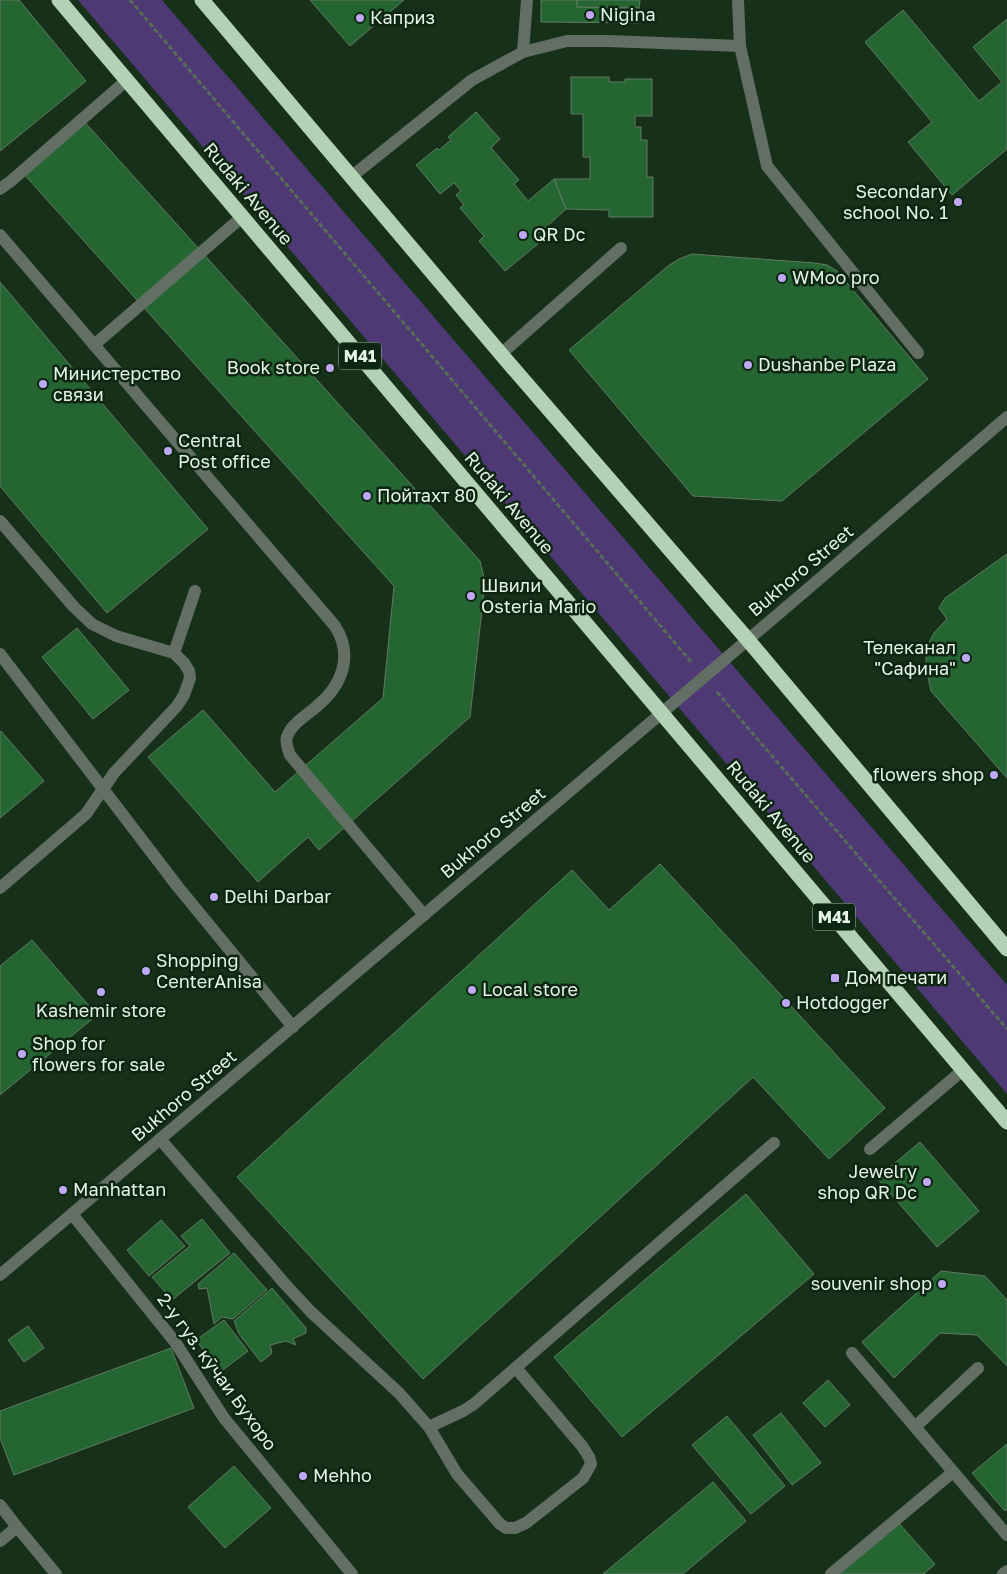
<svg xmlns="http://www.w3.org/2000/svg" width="1007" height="1574" font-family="'Golos Text',sans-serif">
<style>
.green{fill:#4e3975}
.building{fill:#256531;stroke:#607b62}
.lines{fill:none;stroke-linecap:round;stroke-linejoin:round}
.path{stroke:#576d5a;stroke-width:3;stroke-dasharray:5 2.5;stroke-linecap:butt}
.minor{stroke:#636f64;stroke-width:12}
.highway{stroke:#b3d1b5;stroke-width:15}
.poi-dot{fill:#bfa8f4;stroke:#0d2611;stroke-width:2}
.labels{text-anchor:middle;stroke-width:5;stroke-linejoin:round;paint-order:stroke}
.shield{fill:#0d2611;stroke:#a4b6a5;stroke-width:1}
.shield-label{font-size:16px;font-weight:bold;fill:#e4f3e5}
.poi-label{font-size:18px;fill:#e4f3e5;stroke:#0d2611;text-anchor:start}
.street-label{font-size:18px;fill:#e4f3e5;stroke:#0d2611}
</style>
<rect width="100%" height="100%" fill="#17301a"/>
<!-- green -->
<path class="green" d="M78 0H162L1007 985V1094Z"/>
<!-- building -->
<g class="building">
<path d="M0 0H19L86 81 0 151Z"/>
<path d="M310 0H404L350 46Z"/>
<path d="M541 0H577V7L639 8V23L541 22Z"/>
<path d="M577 0H640L639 8 577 7Z"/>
<path d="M903 10 979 101 1002 82 973 47 1007 19V149L952 195 908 142 932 122 865 42Z"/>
<path d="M571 77H609V82H625V79H652V116H635V127H641V140H647V177H653V217H609V210L566 209 554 179H590V157H583V114H571Z"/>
<path d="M476 112 500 139 491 148 519 180 514 184 528 201 554 179 566 209 535 237 539 243 505 271 479 241 484 236 460 208 464 205 456 195 461 191 454 183 440 194 416 165 437 148 439 150 451 140 448 137Z"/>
<path d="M82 119 480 561 485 582 470 717 319 850 308 837 258 882 148 757 203 710 275 792 383 698 394 586 22 172Z"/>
<path d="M692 254 815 263 827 265 837 271 928 379 782 501 693 496 569 350 668 266 679 259Z"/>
<path d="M0 282 208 529 107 613 0 486Z"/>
<path d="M1007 554V778L931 691 926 667V648L934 633 947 619 939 608 945 598Z"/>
<path d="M77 628 129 690 93 719 42 657Z"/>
<path d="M1 731 44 781 0 818V732Z"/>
<path d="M660 864 885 1108 829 1159 753 1077 423 1379 237 1177 572 870 609 910Z"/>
<path d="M32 940 97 1015 0 1095V966Z"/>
<path d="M920 1142 979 1211 937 1247 877 1178Z"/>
<path d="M746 1194 814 1274 622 1437 554 1357Z"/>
<path d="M202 1219 230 1253 172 1300 152 1277 190 1246 181 1236Z"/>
<path d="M161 1220 185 1246 149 1276 127 1250Z"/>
<path d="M234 1253 267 1290 233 1319 222 1317 214 1324 207 1288 199 1289 198 1284Z"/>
<path d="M941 1271 985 1276 1007 1300V1366L977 1335 940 1333 894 1378 862 1342Z"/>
<path d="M272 1288 306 1328V1333L293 1339 296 1345 286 1341 270 1345 272 1353 261 1362 239 1334 234 1321Z"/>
<path d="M224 1320 248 1351 220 1372 196 1340Z"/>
<path d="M28 1326 44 1348 24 1362 8 1340Z"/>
<path d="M171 1348 194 1408 14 1475 0 1438V1411Z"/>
<path d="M828 1380 850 1405 825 1427 803 1403Z"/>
<path d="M781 1413 821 1463 792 1485 753 1435Z"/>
<path d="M727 1416 785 1486 751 1514 692 1445Z"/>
<path d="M1007 1444V1509L1005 1511 972 1473Z"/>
<path d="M234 1466 271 1508 225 1548 188 1507Z"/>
<path d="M713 1482 746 1521 683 1574H603Z"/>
<path d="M897 1521 935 1564 924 1574H837Z"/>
</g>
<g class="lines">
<!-- path -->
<g class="path">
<path d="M130 0 692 663"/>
<path d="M717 692 1007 1029"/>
</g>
<!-- minor -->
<g class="minor">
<path d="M738 0 740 46"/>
<path d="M523 52 527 0"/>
<path d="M351 177 472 80 523 52 567 41H608L740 46 767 166 918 353"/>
<path d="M0 189 11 181 127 80"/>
<path d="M0 235 335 626C354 656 342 686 316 707 307 715 291 724 287 737 285 743 288 749 290 755L424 915"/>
<path d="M94 345 242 217"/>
<path d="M501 354 621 248"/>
<path d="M0 521 74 607 92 624 116 636 174 653 184 663 189 671 190 678 184 695 177 706 114 773 86 814 0 888"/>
<path d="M174 653 195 591"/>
<path d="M0 654 178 887 293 1027"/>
<path d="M160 1139 285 1284 311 1312 399 1393 429 1427 463 1411 474 1404 774 1143"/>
<path d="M870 1149 963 1070"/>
<path d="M72 1214 175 1342 224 1418 352 1574"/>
<path d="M0 1275 810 587 1007 417"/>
<path d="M852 1353 1007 1535"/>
<path d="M429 1427 457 1474 500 1524 506 1528H515L526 1523 583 1478 591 1464 589 1457 582 1446 516 1368"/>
<path d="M915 1427 978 1368"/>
<path d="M0 1505 17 1527 0 1541"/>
<path d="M17 1527 56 1574"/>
<path d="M831 1574 953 1472"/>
<path d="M1003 1574 1007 1571"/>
</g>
<!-- highway -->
<g class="highway">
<path d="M59 0 1007 1122"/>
<path d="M202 0 501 354 748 640 1007 949"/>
</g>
</g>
<!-- markers -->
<g class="poi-dot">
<circle cx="590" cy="15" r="5"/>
<circle cx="360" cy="18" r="5"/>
<circle cx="958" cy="202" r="5"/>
<circle cx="523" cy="235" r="5"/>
<circle cx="782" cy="278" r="5"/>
<circle cx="748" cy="365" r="5"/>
<circle cx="330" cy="368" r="5"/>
<circle cx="43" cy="384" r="5"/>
<circle cx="168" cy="451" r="5"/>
<circle cx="367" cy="496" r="5"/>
<circle cx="471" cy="596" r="5"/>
<circle cx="966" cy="658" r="5"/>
<circle cx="994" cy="775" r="5"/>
<circle cx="214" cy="897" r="5"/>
<circle cx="146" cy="971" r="5"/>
<rect x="830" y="973" width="10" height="10" rx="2.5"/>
<circle cx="472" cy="990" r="5"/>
<circle cx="101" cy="992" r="5"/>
<circle cx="786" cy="1003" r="5"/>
<circle cx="22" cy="1054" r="5"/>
<circle cx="927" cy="1182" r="5"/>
<circle cx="63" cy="1190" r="5"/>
<circle cx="942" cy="1284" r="5"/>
<circle cx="303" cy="1476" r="5"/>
</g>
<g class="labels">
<!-- shield labels -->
<g class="shield">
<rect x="339" y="342.5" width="42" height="27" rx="4"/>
<rect x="813" y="903.5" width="42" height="27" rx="4"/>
</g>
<g class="shield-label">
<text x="360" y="362">M41</text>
<text x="834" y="923">M41</text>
</g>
<!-- poi labels -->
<g class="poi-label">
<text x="600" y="21">Nigina</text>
<text x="370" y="24">Каприз</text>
<text x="948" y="198" text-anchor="end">Secondary<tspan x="948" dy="21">school No. 1</tspan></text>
<text x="533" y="241">QR Dc</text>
<text x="792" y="284">WMoo pro</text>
<text x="758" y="371">Dushanbe Plaza</text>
<text x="320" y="374" text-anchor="end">Book store</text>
<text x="53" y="380">Министерство<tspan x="53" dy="21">связи</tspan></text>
<text x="178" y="447">Central<tspan x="178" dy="21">Post office</tspan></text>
<text x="377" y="502">Пойтахт 80</text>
<text x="481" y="592">Швили<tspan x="481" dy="21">Osteria Mario</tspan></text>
<text x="956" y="654" text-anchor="end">Телеканал<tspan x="956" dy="21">"Сафина"</tspan></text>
<text x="984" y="781" text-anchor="end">flowers shop</text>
<text x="224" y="903">Delhi Darbar</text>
<text x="156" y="967">Shopping<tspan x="156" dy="21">CenterAnisa</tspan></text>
<text x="845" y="984">Дом печати</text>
<text x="482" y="996">Local store</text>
<text x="796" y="1009">Hotdogger</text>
<text x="101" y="1017" text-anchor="middle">Kashemir store</text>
<text x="32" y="1050">Shop for<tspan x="32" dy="21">flowers for sale</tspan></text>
<text x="917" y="1178" text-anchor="end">Jewelry<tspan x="917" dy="21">shop QR Dc</tspan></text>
<text x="73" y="1196">Manhattan</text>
<text x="932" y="1290" text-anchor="end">souvenir shop</text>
<text x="313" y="1482">Mehho</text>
</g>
<!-- street labels -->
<g class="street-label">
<text transform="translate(248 194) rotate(50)" y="6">Rudaki Avenue</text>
<text transform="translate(509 503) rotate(50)" y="6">Rudaki Avenue</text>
<text transform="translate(801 571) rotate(-40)" y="6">Bukhoro Street</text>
<text transform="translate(771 812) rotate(50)" y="6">Rudaki Avenue</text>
<text transform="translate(493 833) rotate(-40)" y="6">Bukhoro Street</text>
<text transform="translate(184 1096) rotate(-40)" y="6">Bukhoro Street</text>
<text transform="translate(217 1372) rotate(54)" y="6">2-у гуз. кӯчаи Бухоро</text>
</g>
</g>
</svg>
